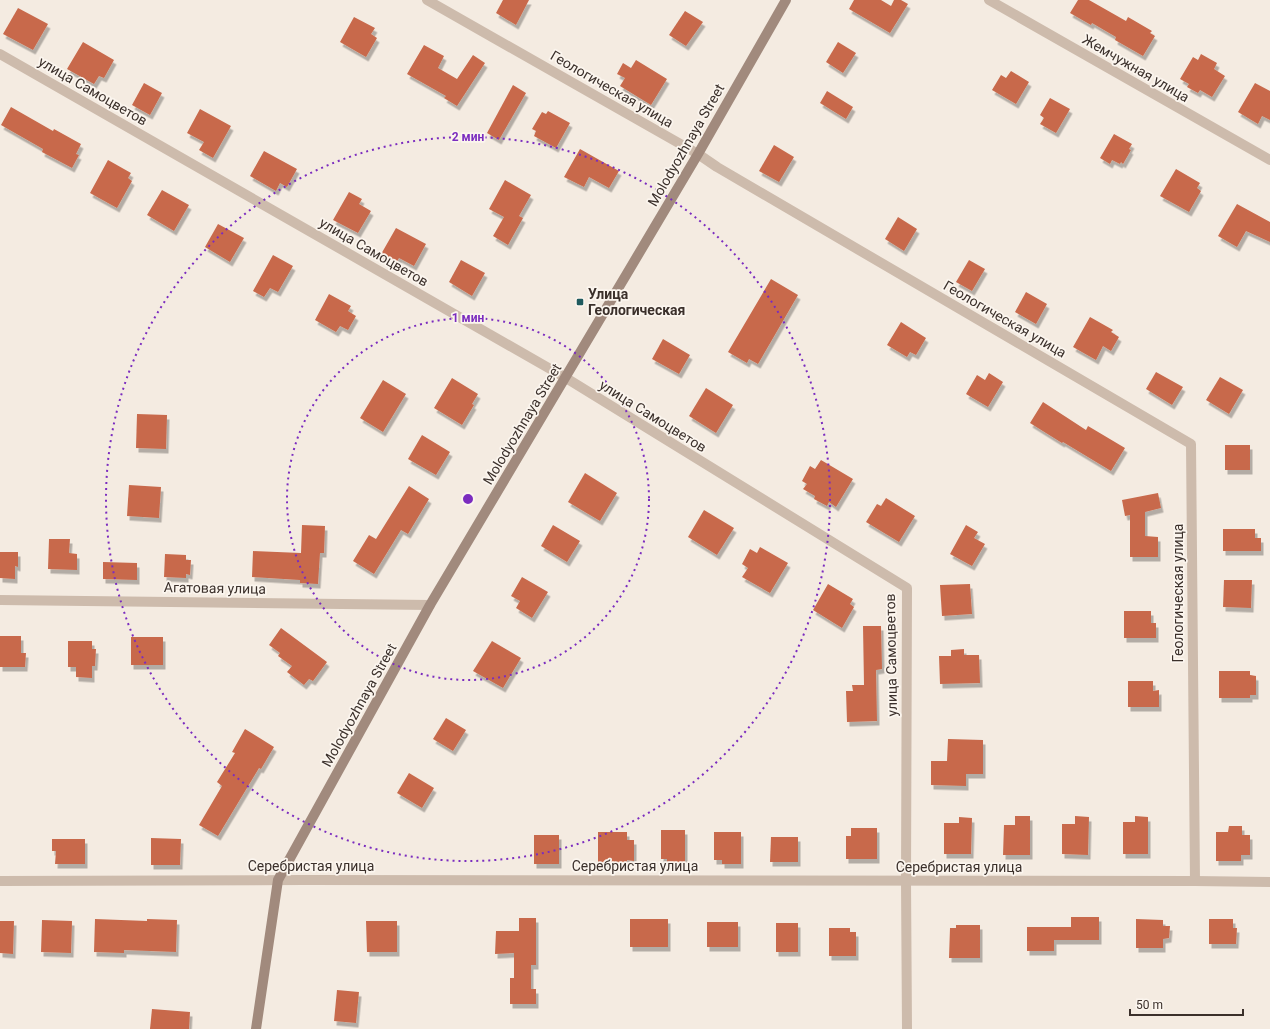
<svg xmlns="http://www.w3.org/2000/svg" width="1270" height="1029" font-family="Roboto,sans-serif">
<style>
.building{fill:#c8694b;filter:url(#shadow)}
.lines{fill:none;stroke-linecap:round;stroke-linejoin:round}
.street{stroke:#cdbbac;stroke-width:10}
.secondary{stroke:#a18a7d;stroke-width:10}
.ring{fill:none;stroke:#7b2cbf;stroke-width:2;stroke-dasharray:2 4}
.poi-dot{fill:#1f5a5e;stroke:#fbf5ee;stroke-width:1.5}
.labels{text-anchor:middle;stroke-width:3.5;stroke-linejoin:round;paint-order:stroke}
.street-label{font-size:14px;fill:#3b302b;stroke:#fbf5ee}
.poi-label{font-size:14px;font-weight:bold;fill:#3b302b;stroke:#fbf5ee;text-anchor:start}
.centre{fill:#7b2cbf;stroke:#fbf5ee;stroke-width:2}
.ring-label{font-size:12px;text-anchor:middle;font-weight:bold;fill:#7b2cbf;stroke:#fbf5ee;stroke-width:3.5;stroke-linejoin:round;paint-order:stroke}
</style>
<defs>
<filter id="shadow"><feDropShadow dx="2.5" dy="4.5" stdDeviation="0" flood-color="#0004"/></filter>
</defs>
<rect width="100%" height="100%" fill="#f4ebe1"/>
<!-- building -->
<g class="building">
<path d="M503 0H529L516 25 496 13Z"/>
<path d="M854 0H881L891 6 894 0H901L908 4 890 33 849 9Z"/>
<path d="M1078 0H1089L1126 21 1128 17 1152 31 1150 33 1155 36 1143 56 1115 40 1116 37 1092 23 1091 25 1070 13Z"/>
<path d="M18 8 48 24 33 50 3 34Z"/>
<path d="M685 11 703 22 686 46 669 35Z"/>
<path d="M354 17 375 28 371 34 377 38 366 57 340 42Z"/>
<path d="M83 42 114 60 104 78 99 76 94 84 67 69Z"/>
<path d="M838 42 856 53 843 73 826 62Z"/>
<path d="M424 45 444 56 438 68 457 79 473 55 485 63 457 106 444 98 446 96 407 74Z"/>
<path d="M1201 54 1217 63 1214 69 1225 76 1212 97 1200 90 1198 93 1187 87 1189 84 1180 79 1193 57 1198 60Z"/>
<path d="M636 60 667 79 651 105 620 86 625 78 617 74 623 63 631 68Z"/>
<path d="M1011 71 1029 82 1016 104 992 90 1001 75 1006 78Z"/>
<path d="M144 83 162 93 150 115 132 105Z"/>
<path d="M1255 83 1270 91V120L1262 116 1258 124 1238 112Z"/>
<path d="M513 85 526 93 499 140 487 133Z"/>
<path d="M827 91 853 107 846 119 820 103Z"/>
<path d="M1050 98 1070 109 1056 133 1040 124 1044 118 1040 115Z"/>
<path d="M11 107 53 131 54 129 81 144 76 154 79 155 72 168 42 152 43 149 1 125Z"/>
<path d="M200 109 231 126 213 158 199 150 204 142 187 133Z"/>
<path d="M548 111 570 123 556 148 534 136 536 131 532 129 542 112 546 114Z"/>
<path d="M1114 134 1132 144 1129 149 1131 150 1123 164 1121 162 1120 164 1112 160 1110 164 1100 158Z"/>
<path d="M774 145 794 157 779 182 759 171Z"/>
<path d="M580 149 619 171 609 188 589 177 584 187 564 177Z"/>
<path d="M264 151 297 169 287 187 280 183 276 191 250 176Z"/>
<path d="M108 160 131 173 128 178 132 181 117 208 90 193Z"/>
<path d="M1176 169 1200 183 1197 188 1201 191 1189 212 1160 196Z"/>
<path d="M505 180 531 195 519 216 523 218 508 245 493 236 504 217 489 209Z"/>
<path d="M162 190 189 205 174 231 147 215Z"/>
<path d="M349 192 362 199 359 204 371 211 358 233 333 220Z"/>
<path d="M1237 204 1270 222V242L1246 231 1237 247 1218 236Z"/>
<path d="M898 217 917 229 904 251 885 239Z"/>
<path d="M218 224 244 238 230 262 205 247Z"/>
<path d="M396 228 426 244 414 266 399 258 395 265 380 256Z"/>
<path d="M273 255 293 266 278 292 270 288 264 297 253 291Z"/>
<path d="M461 260 485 273 472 296 449 282Z"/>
<path d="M969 260 985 269 972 291 956 282Z"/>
<path d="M771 279 798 295 758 364 749 359 747 363 728 352Z"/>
<path d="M1026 292 1047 304 1036 324 1015 312Z"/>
<path d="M329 294 351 306 348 311 356 316 348 330 340 326 336 332 315 320Z"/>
<path d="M1090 317 1113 330 1111 332 1119 337 1111 351 1103 346 1096 360 1073 347Z"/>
<path d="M901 322 926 338 916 355 910 352 907 357 887 345Z"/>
<path d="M663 339 690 355 679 374 652 359Z"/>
<path d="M1156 372 1183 387 1172 405 1146 389Z"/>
<path d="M989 373 1003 382 988 407 966 394 977 375 985 380Z"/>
<path d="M1220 377 1243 390 1229 414 1206 400Z"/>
<path d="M452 378 478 394 472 404 474 405 462 425 434 408Z"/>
<path d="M383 380 406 394 383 432 360 418Z"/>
<path d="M706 388 733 405 716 433 689 416Z"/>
<path d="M1043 402 1086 430 1088 426 1125 448 1111 471 1063 442 1062 443 1030 423Z"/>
<path d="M137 414 167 415 166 449 136 448Z"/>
<path d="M422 435 450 452 436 475 408 459Z"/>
<rect x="1225" y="445" width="25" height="25"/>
<path d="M821 460 853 479 836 507 829 502 827 506 814 499 815 496 803 489 807 484 802 481 810 466 815 469Z"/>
<path d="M585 473 617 493 600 521 568 502Z"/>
<path d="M129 485 161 487 159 518 127 516Z"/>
<path d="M409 486 429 499 408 534 401 530 374 574 353 561 369 535 376 539Z"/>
<path d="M1158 493 1161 508 1145 512V536L1158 537V557H1130V515L1125 516 1122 500Z"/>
<path d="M886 498 915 516 899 542 866 522 877 504 881 506Z"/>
<path d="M704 510 734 528 717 555 688 537Z"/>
<path d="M302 525 325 526 324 553H320L318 584 300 583V580L252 577 253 551 301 553Z"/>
<path d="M553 525 580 541 567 562 541 546Z"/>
<path d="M966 525 978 532 974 538 985 544 972 566 950 554Z"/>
<path d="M1223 529H1255V538H1261V551H1223Z"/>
<path d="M49 539H70L69 553 77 554V570L48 569Z"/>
<path d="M760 547 788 563 770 593 742 577 748 568 742 564 750 549 757 553Z"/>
<path d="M0 552H18V567L15 566V579L0 578Z"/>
<path d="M165 554 186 555V560H191L190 575 186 574V578L164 577Z"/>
<path d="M103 562 137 563V580L103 579Z"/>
<path d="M522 577 548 592 532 618 516 608 520 601 511 596Z"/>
<path d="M1224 580H1252L1251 608 1223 607Z"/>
<path d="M828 584 853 599 850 604 854 607 842 628 813 610Z"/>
<path d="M970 584 972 614 942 616 940 585Z"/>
<path d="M1124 611H1151V623H1156V638H1124Z"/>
<path d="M863 626H881L882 669 876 670 877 721 847 722 846 691H853L852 685H864Z"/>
<path d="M281 628 327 662 313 681 309 679 304 685 287 672 292 666 278 656 280 653 269 645Z"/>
<path d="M0 636H21V653H26L25 667H0Z"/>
<rect x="131" y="637" width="32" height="28"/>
<path d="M68 641H92V649H96L95 666H92V678L76 677V667H68Z"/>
<path d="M492 641 521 658 503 688 473 671Z"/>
<path d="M964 649V655H979L980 683 940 684 939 656H951V650Z"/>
<path d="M1219 671H1250V675L1256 676V695H1250V698H1219Z"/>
<path d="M1128 681H1153V691L1159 690V707H1128Z"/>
<path d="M446 718 466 730 453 751 433 739Z"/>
<path d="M245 729 274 747 261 769 259 768 218 836 199 825 222 786 217 782 235 753 232 752Z"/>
<path d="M948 739 983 740V774H966V786L931 785V761H947Z"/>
<path d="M409 773 434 788 422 808 397 793Z"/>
<path d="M1015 816H1030V855H1003L1004 825H1015Z"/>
<path d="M1075 816 1089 817 1088 855 1062 854V824H1075Z"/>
<path d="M1135 816 1148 817V854H1123V822H1135Z"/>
<path d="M959 817 972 818 971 854H944V823H959Z"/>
<path d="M1229 826H1242V835H1250V855H1241V861H1216V832H1228Z"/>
<path d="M851 828H877V859H846V836H851Z"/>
<path d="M661 830H685V864H667V859H661Z"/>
<path d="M598 832H627V840H634V861L627 860V864H598Z"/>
<path d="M714 832H741V864H722V860H714Z"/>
<rect x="534" y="835" width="25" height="29"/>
<path d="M771 837H798V862H770Z"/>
<path d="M151 838 181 839 180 865H151Z"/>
<path d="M52 839H85V864H55L56 851H52Z"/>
<path d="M1071 917H1099V940H1054V951H1027V927H1071Z"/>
<path d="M519 918H536V965H531V989H536V1004H510V978H514V953L495 954 496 931H519Z"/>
<path d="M95 919 147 921V919L177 920 176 952 124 950V953L94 952Z"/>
<rect x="630" y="919" width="38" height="28"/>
<path d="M1136 919 1163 920V926H1170L1169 938 1163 939V948H1136Z"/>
<path d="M1209 919H1233V928H1237L1236 944H1209Z"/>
<path d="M42 920 72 921 71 953 41 952Z"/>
<path d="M0 921H14L13 954 0 953Z"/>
<path d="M366 921H397V952H367Z"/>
<rect x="707" y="922" width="31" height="25"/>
<rect x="776" y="923" width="22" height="29"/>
<path d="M956 925H980V958H949L950 928H956Z"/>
<path d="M829 928H850V932H856V956H829Z"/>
<path d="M337 990 359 992 356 1023 334 1021Z"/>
<path d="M152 1009 190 1012 189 1029H150Z"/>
</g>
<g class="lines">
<!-- street -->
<g class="street">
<path d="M427 0 698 154 717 167 1191 444 1195 881"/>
<path d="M989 0 1270 160"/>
<path d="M0 54 566 378 907 588 906 881 907 1029"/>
<path d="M0 600 430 605"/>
<path d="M0 881 303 880 1195 881 1270 882"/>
</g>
<!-- secondary -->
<path class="secondary" d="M256 1029 278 880 430 605 698 154 786 0"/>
</g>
<!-- distance rings -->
<g class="ring">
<circle cx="468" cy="499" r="181"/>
<circle cx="468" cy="499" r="362"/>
</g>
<!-- markers -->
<rect class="poi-dot" x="576" y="298" width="8" height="8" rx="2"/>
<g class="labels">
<!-- street labels -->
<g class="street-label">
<text transform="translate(1136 68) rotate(30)" y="5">Жемчужная улица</text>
<text transform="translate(612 89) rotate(30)" y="5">Геологическая улица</text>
<text transform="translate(93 91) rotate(30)" y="5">улица Самоцветов</text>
<text transform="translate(686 145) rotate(-60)" y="5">Molodyozhnaya Street</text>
<text transform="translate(374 252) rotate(30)" y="5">улица Самоцветов</text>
<text transform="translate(1005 319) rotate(30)" y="5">Геологическая улица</text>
<text transform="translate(653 416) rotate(32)" y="5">улица Самоцветов</text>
<text transform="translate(522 424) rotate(-59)" y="5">Molodyozhnaya Street</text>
<text transform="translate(215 588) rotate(1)" y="5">Агатовая улица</text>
<text transform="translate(1178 593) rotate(-90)" y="5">Геологическая улица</text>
<text transform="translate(891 655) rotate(-91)" y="5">улица Самоцветов</text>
<text transform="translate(359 705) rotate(-61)" y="5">Molodyozhnaya Street</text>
<text x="311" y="871">Серебристая улица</text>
<text x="635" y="871">Серебристая улица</text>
<text x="959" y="872">Серебристая улица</text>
</g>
<!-- poi labels -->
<g class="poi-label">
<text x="588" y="299">Улица<tspan x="588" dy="16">Геологическая</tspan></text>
</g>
</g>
<circle cx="468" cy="499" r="6" class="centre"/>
<g class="ring-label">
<text x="468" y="141">2 мин</text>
<text x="468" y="322">1 мин</text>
</g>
<!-- scale -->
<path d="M1130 1009v6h113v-6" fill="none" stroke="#3b302b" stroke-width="2"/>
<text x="1136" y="1009" font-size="12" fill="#3b302b" stroke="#fbf5ee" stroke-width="3" paint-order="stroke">50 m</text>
</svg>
